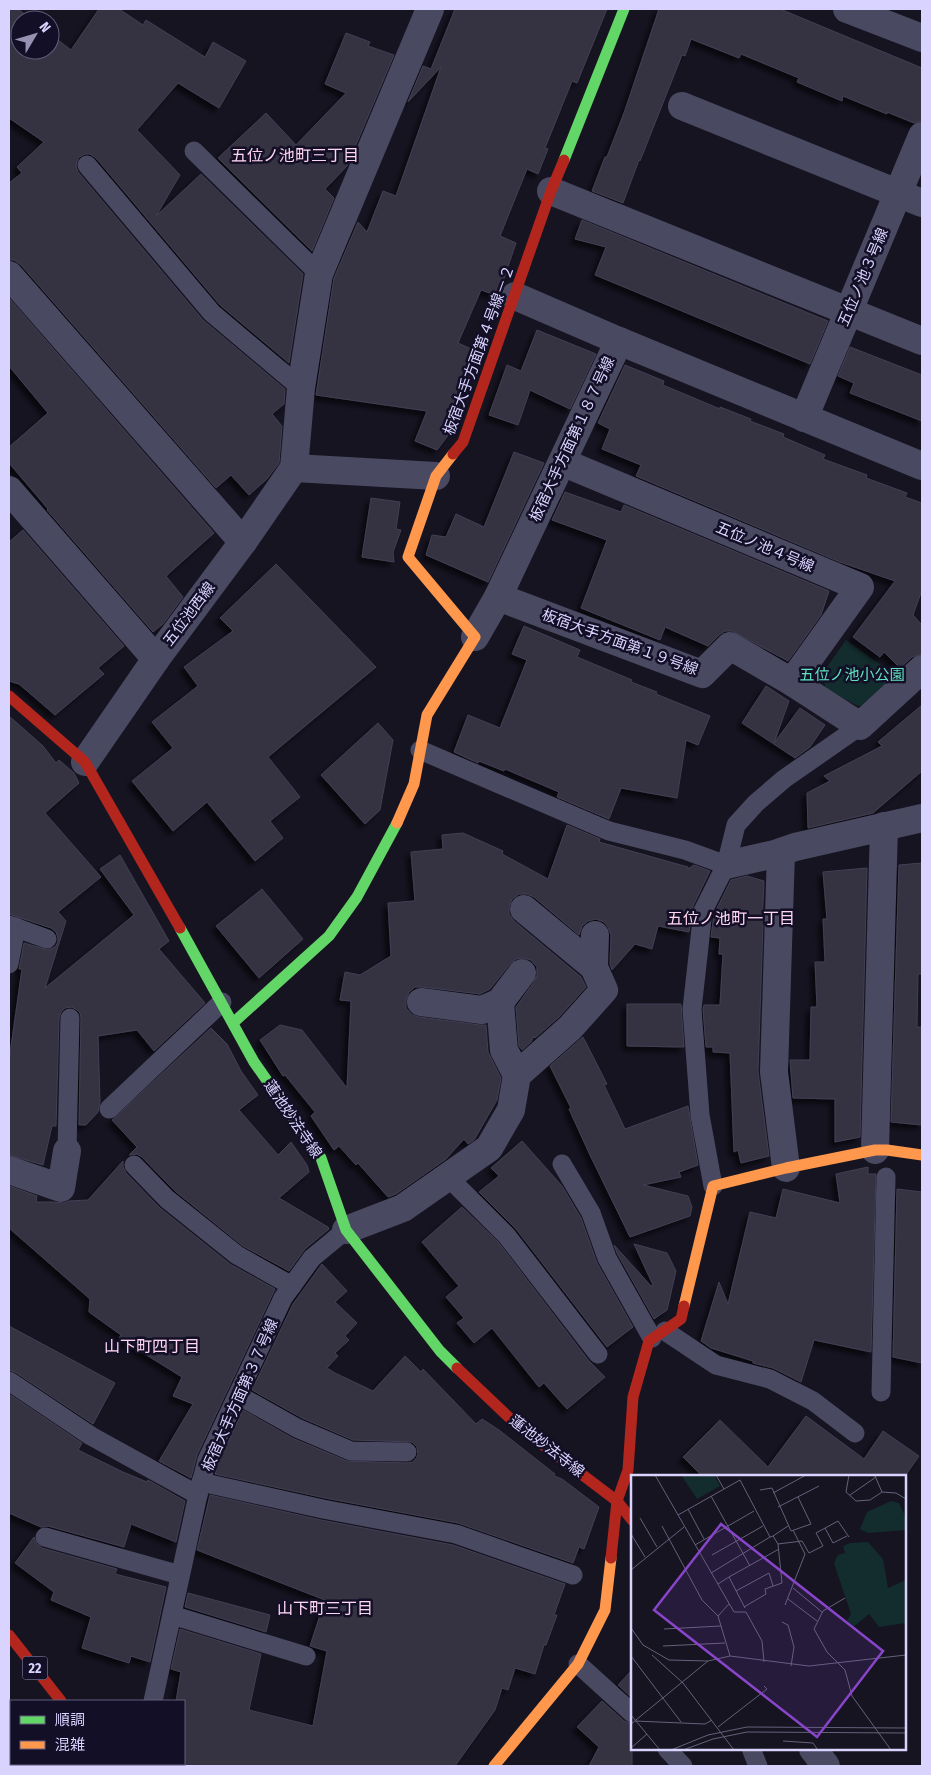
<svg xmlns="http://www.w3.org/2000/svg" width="931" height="1775" font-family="'Fira Sans Condensed','Noto Sans JP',sans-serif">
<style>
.green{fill:#132c2d}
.building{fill:#343243;stroke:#433f54;filter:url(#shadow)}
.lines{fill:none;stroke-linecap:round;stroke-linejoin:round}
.lane{stroke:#4a4962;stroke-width:19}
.street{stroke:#4a4962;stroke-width:28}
.fast{stroke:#63d668;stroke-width:11}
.slow{stroke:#ff974d;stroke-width:11}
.jam{stroke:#b3261e;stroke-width:11}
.labels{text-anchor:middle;stroke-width:5;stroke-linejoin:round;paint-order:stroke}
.shield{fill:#130f26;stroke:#9e99be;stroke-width:1}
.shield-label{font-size:14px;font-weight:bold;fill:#d9d4ff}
.street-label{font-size:15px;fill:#d9d4ff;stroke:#130f26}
.park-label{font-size:15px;fill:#5fe0c0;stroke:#130f26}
.neighbourhood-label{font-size:16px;fill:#ffd6f0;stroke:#130f26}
.inset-road{fill:none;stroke:#64617a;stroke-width:1}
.view{fill:#8945c9;fill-opacity:0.15;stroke:#8945c9;stroke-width:2.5}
.inset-edge{fill:none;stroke:#d9d4ff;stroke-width:2.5}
</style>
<defs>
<filter id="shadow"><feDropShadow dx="-4.5" dy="4.5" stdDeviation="2.5" flood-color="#0009"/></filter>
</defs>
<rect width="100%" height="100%" fill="#161421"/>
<!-- green -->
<path class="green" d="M846 640 898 677 873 704 858 706 826 689 822 674Z"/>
<!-- building -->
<g class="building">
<path d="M9 9H18L32 20H20V50H50V34L71 50 99 9H119L143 25 146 20 205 57 213 42 246 61 219 108 178 83 137 130 180 175 156 216 201 174 303 274 289 363 220 305 96 158 90 154H85L79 157 77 161 76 166 78 172 203 320 285 389 284 404 272 414 282 426 279 463 267 479 249 495 231 475 216 488 21 265 14 260H9V183L22 173 17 167 44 142 9 118Z"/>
<path d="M455 9H607L577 83 572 81 545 148 548 149 538 174 527 169 500 236 516 243 498 296 481 290 458 343 478 352 449 434 437 450 415 441 427 411 316 395 334 278 358 222 367 232 383 191 396 196 441 67 408 102 423 66 431 69Z"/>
<path d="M659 9H780L922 68V121L914 123 887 112V114L843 96 842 101 797 82 799 78 741 54 739 58 691 39 685 56 682 55 640 161 639 160 623 203 592 191 605 157H607L624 113Z"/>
<path d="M346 33 370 42 368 46 394 55 347 166 325 189 334 198 312 251 218 158 266 113 296 145 346 93 325 84Z"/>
<path d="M582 220 828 321 810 364 595 275 606 247 575 239Z"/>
<path d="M9 298 214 533 166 576 183 597 163 624 153 632 47 510 48 509 9 463V447L48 413 9 366Z"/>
<path d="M537 330 596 354 570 409 530 390 518 425 489 415 507 365 521 371Z"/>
<path d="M850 347 922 375V421L850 393 854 383 838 376Z"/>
<path d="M625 365 664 381 663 385 720 409V407L751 419 750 421 784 434 783 437 825 455 823 459 867 475 866 478 907 493 905 497 922 503V590L913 615 922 625V654L912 657 900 668 884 652 880 657 853 637 895 581 840 562 636 476 641 465 602 449 610 429 598 423Z"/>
<path d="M514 452 544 463 488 582 426 555 432 535 446 537 456 514 484 527Z"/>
<path d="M565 492 621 512 624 505 829 591 821 615 788 661 732 631H725L719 635 708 646 665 627 660 640 581 608 607 540 552 520Z"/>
<path d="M371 498 400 502 396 529 401 530 393 552 394 562 362 557Z"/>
<path d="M23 530 124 646 98 668 104 674 55 715 19 684 9 681V542Z"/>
<path d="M276 564 376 667 268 757 300 797 270 821 283 838 255 861 207 802 173 831 132 781 173 748 152 722 198 686 184 667 233 631 220 618Z"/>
<path d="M524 626 580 650 577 657 632 680 631 682 657 692 656 694 710 716 698 745 686 740 677 798 621 788 609 819 557 797 559 792 505 769 504 771 479 761 478 763 454 752 468 715 500 728 527 660 512 654Z"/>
<path d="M766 686 789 701 774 743 800 708 825 725 810 747 795 758 742 723Z"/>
<path d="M922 705V771L873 813 808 828 807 793 830 781 824 776 882 746 878 742Z"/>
<path d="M9 716 43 746 56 763 59 760 74 773 79 783 45 813 101 877 58 912 66 921 45 988 134 915 100 869 120 855 169 941 159 949 205 1003 154 1051 137 1030 98 1036 100 1102 98 1112 86 1125H79L81 1018 80 1013 76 1009 71 1007 65 1008 61 1012 59 1018 56 1126H52L43 1165 9 1155V1061L22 969H19L24 943 48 950 55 947 58 942V938L56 932 51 928 9 914Z"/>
<path d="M378 723 393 740 380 810 365 824 321 775Z"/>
<path d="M567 825 600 839 599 842 688 867V869L694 865 710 871 693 906 689 932 658 926 652 949 635 944 612 970 610 964 611 935 608 927 604 922 596 919 588 921 582 926 579 935 534 897 527 894H519L512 899 509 907V914L514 921 581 977 586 987 559 1017 535 1038 534 1036 531 1042 522 1050 519 1046 516 1007 534 982 537 975V967L531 960 523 958 516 959 510 964 490 989 480 994 423 987H415L409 992 406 1000V1008L412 1015 419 1017 480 1025H486L488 1052 501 1078 497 1100 474 1140 468 1144 464 1139 446 1159 396 1194 388 1197 358 1163 356 1165 339 1146 334 1150 311 1116 315 1112 285 1075 283 1076 260 1040 280 1025 302 1030 347 1088 351 1001 340 1000 345 972 360 975 391 956 388 903 415 901 411 852 443 849 442 835 463 833 503 851 502 854 548 879Z"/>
<path d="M922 863V974H918L917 1027H922V1125L891 1122 899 865Z"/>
<path d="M867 868 860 1137 835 1142V1099L793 1098 790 1060H810L811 1007H817L815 962H825L823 919H827L823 872Z"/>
<path d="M747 876 764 881 762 924 763 925 758 1072 769 1156 741 1163 738 1150 734 1152 730 1053 713 1052V1047H706L703 1009 704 1005H720L723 954H719L720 938 711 937 714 914 731 880Z"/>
<path d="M262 889 303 939 259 978 216 926Z"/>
<path d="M627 1004H681L684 1047 627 1046Z"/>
<path d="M211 1028 227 1044 241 1071 258 1095 239 1110 278 1155 291 1142 307 1165 309 1172 279 1198 328 1227 329 1229 305 1249 289 1271 243 1246 175 1191 142 1157 137 1154 129 1155 137 1147 112 1120Z"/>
<path d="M583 1037 607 1084 604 1085 625 1129 688 1106 698 1165 679 1172 681 1177 643 1185 688 1196 692 1207 690 1216 630 1237 590 1155 569 1109 571 1108 550 1066Z"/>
<path d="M522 1141 562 1186 581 1218 597 1263 633 1327 607 1347 516 1229 479 1192 499 1176 491 1168Z"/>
<path d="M123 1161V1167L126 1173 160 1208 230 1264 275 1289 197 1455 191 1478 159 1461 193 1404 173 1396 182 1377 119 1338 121 1335 89 1312 90 1299 9 1228V1186L37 1196 36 1202H53L64 1203 69 1201 88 1200Z"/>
<path d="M868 1167V1174H876L871 1352 814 1340 801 1382 773 1368 753 1363V1361L711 1348 701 1341 719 1282 728 1304 750 1212 776 1218 783 1189 840 1203 836 1174Z"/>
<path d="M897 1189 922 1192V1363L893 1357Z"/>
<path d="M462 1207 499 1243 589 1361 605 1377 567 1409 544 1383 539 1387 492 1328 474 1343 457 1323 464 1318 446 1297 459 1286 422 1242Z"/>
<path d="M634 1244 667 1253 676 1271 667 1310 654 1319 617 1253 614 1245 651 1286 653 1285Z"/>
<path d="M322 1264 347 1291 335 1302 357 1323 345 1336 349 1340 335 1353 338 1356 327 1368 335 1373 373 1391 405 1356 421 1372 423 1369 476 1424 482 1419 499 1430 555 1474 554 1476 562 1479 599 1507 584 1549 579 1547 573 1563 458 1523 325 1498 215 1474 218 1464 243 1410 292 1438 347 1461 407 1463 413 1462 417 1457 418 1453 417 1447 412 1442 353 1440 302 1418 252 1390 293 1304Z"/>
<path d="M9 1326 115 1383 93 1424 15 1372 9 1370Z"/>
<path d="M9 1394 82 1443 78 1450 123 1472 147 1482 148 1480 185 1501 176 1542 131 1524 124 1547 48 1526 41 1527 9 1513Z"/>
<path d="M806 1416 864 1459 883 1431 919 1456 905 1476H702L683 1457 720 1420 768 1467Z"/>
<path d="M210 1495 321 1520 453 1545 565 1584 554 1615H557L546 1645H544L535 1674 515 1668 508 1690 502 1688 495 1710 455 1766H184V1701H176L181 1672 171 1669 180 1629 261 1654 249 1710 313 1726 327 1651 310 1646 325 1600 197 1550Z"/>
<path d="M34 1537 37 1544 42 1548 117 1569 115 1574 166 1587 150 1662 131 1656 129 1663 82 1648 91 1617 51 1600 54 1592 15 1563Z"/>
<path d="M188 1593 270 1615 266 1632 185 1607Z"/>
<path d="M632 1670V1698L618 1685Z"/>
<path d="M602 1701 624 1721 632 1724V1766H589L599 1747 577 1727Z"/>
</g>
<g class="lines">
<!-- lane -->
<g class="lane">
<path d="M194 151 319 274"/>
<path d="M87 165 212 313 301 388"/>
<path d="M420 750 609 831 685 850 726 865"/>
<path d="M9 925 47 939"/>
<path d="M9 964 16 927"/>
<path d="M109 1109 222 1002"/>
<path d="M67 1151 70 1018"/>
<path d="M562 1164 591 1213 607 1258 652 1338"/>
<path d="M134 1165 167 1199 237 1255 292 1286"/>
<path d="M448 1177 507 1236 598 1354"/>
<path d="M713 1186 700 1115 692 1009 703 911 726 865 736 825 756 803 784 779 860 726"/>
<path d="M665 1331 716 1365 770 1379 813 1401 855 1433"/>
<path d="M9 1381 91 1436 198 1495"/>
<path d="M881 1392 886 1177"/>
<path d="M238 1395 297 1428 351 1451 407 1452"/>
<path d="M201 1482 323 1509 456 1534 573 1575"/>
<path d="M45 1537 180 1575"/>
<path d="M172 1615 306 1656"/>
<path d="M578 1664 632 1713"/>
<path d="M153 1701 198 1495 207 1460 283 1298 312 1258 346 1230"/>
<path d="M667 1749 683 1766"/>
<path d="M753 1749 752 1751 758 1766"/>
</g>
<!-- street -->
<g class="street">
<path d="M847 9 922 38"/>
<path d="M682 106 922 203"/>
<path d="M551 191 922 341"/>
<path d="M9 275 243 542"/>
<path d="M619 341 922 466"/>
<path d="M804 418 922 136"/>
<path d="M562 462 860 587 792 682"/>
<path d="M294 468 436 476"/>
<path d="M9 490 156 659"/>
<path d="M498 597 702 674 730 646 792 682 860 726 922 669"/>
<path d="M475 637 498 597 619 341 515 296"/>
<path d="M85 762 156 659 243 542 294 468 301 388 319 274 430 9"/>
<path d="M781 852 774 1072 786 1168"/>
<path d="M726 865 775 854 795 847 922 818"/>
<path d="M524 909 594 967"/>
<path d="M421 1002 482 1010 500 1002 522 973"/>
<path d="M500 1002 504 1050 517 1075"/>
<path d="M875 1150 884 826"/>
<path d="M9 1170 61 1188 67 1151"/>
<path d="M346 1230 403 1208 489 1148 511 1110 517 1075 570 1028 604 990 594 967 595 935"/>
<path d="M813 1749 826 1766"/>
</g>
<!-- fast -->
<g class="fast">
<path d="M564 160 624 9"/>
<path d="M180 928 254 1062 321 1158 346 1230 440 1351 457 1368"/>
<path d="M233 1023 329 936 357 897 397 823"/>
</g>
<!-- slow -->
<g class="slow">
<path d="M397 823 414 784 427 715 475 637 408 557 436 476 453 454"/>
<path d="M684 1306 713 1186 786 1168 875 1150H887L922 1155"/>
<path d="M9 1713 11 1716"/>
<path d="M48 1764 50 1766"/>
<path d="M494 1766 578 1664 605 1610 611 1558"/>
</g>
<!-- jam -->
<g class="jam">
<path d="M453 454 463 442 551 191 564 160"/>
<path d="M9 696 85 762 180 928"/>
<path d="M457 1368 518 1426 617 1501 632 1520"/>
<path d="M611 1558 617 1501 628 1470 633 1397 649 1341 681 1319 684 1306"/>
<path d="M9 1635 61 1701"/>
<path d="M109 1764 111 1766"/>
</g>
</g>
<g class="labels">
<!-- shield labels -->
<rect class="shield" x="22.5" y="1656.5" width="25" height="23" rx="4"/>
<g class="shield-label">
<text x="35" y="1673">22</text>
</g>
<!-- street labels -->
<g class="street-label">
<text transform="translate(863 277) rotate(-67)" y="5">五位ノ池３号線</text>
<text transform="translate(479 350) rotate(-70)" y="5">板宿大手方面第４号線－２</text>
<text transform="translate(572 439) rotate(-65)" y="5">板宿大手方面第１８７号線</text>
<text transform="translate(765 547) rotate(23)" y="5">五位ノ池４号線</text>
<text transform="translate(189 614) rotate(-53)" y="5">五位池西線</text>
<text transform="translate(620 642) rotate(20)" y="5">板宿大手方面第１９号線</text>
<text transform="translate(293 1119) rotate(56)" y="5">蓮池妙法寺線</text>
<text transform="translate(240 1395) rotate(-66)" y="5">板宿大手方面第３７号線</text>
<text transform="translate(547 1446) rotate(38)" y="5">蓮池妙法寺線</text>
</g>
<!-- park labels -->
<g class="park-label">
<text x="852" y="680">五位ノ池小公園</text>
</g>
<!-- neighbourhood labels -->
<g class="neighbourhood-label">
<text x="295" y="161">五位ノ池町三丁目</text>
<text x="731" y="924">五位ノ池町一丁目</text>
<text x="152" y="1352">山下町四丁目</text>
<text x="325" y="1614">山下町三丁目</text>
</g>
</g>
<!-- overview -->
<g transform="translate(631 1475)">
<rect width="275" height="275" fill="#161421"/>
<path d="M50 0H83L89 11 66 24ZM260 26 268 28 275 43V55L237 58 229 54 236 37ZM237 67 252 84 257 113 275 105V148L248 152 238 139 222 152 216 145 220 139 203 88 207 80 214 78 212 71 219 68Z" fill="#132c2d"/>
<path class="inset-road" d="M24 0 103 137H115L131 166 133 187M85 0 93 14M218 0 215 17 225 26 239 25 251 17M244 1 251 17M129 15 141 13 160 56 180 49 167 22M251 17 265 18 275 24M142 18 175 0M219 20 245 2M80 21 119 91M147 32 188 11M57 34 73 64M47 40 109 5 139 62M9 43 26 72M31 51 71 125 87 141 99 181M194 53 202 68 216 61M0 59 14 82M142 61 157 51M147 69 171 66 178 78 192 71 185 58 207 46 218 62M64 70 123 36M81 80 132 51M0 95 53 52M80 98 139 62M98 102 148 74M87 109 98 102 114 133M162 113 191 137M105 116 138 98 142 111M214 123 192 136 183 154 196 177 214 195 221 221 260 275M157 124 186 146M154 130 174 79 162 55M113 132 135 119 134 114 151 108 147 69 142 61 139 62M87 141 98 129M151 147 157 150 163 172 160 191M0 153 12 170 38 185 77 186 99 181 178 191 275 180M33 154 90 151M32 171 94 168M21 180 52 208 103 275M0 181 50 247M0 240 29 275M4 246 74 249 81 245M0 249 77 186M87 252 136 214 133 211M152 266 182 268 187 275M0 273 16 259M40 275 77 260 116 252 275 253M52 275 82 264 116 257 275 258"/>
<path class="view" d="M90 49 252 176 186 262 23 135Z"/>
<rect width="275" height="275" class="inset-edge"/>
</g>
<!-- border -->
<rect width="931" height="1775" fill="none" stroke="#d9d4ff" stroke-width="20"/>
<!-- legend -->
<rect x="10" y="1700" width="175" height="65" fill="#130f26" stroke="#625e7d"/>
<rect x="20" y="1716" width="25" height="8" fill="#63d668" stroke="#625e7d"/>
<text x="55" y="1725" font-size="15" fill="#d9d4ff">順調</text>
<rect x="20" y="1741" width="25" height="8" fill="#ff974d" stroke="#625e7d"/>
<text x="55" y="1750" font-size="15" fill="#d9d4ff">混雑</text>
<!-- north arrow -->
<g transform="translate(35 35) rotate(52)"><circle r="24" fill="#130f26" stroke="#625e7d"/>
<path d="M0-4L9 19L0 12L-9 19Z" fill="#9591b1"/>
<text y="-8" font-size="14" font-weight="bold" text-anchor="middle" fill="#d9d4ff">N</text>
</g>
</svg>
